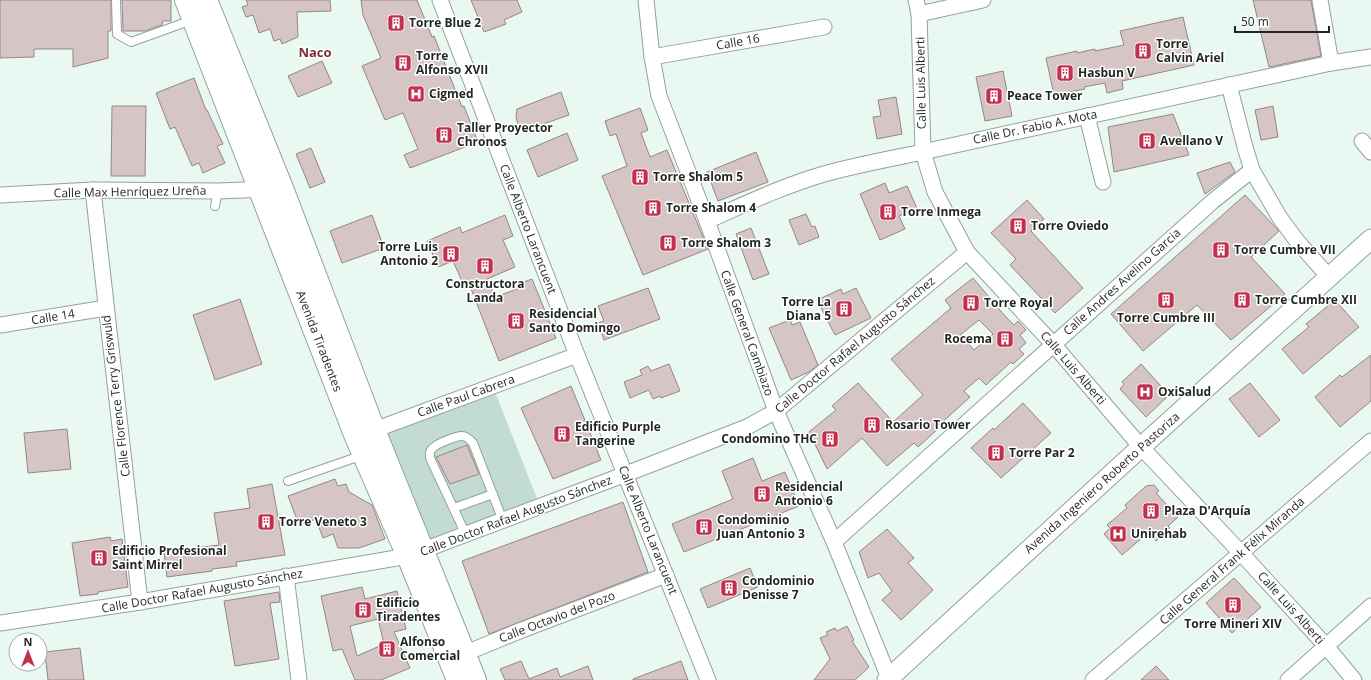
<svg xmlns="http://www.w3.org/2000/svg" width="1371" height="680" font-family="'Open Sans',sans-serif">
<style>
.green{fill:#c2dcd1}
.building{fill:#d6c5c5;stroke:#958586;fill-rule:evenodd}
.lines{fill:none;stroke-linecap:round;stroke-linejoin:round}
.service-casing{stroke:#93a29c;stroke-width:10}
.minor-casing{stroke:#93a29c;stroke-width:17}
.tertiary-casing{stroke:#93a29c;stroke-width:21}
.secondary-casing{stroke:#93a29c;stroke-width:24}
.service{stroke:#fff;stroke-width:8}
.minor{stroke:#fff;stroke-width:15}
.tertiary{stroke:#fff;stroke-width:19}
.secondary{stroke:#fff;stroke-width:22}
.labels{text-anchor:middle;stroke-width:3;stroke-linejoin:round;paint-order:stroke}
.poi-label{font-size:12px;font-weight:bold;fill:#1f2523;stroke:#fff;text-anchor:start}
.street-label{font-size:12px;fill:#1f2523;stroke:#fff}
.neighbourhood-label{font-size:13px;font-weight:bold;fill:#78313a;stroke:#fff}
</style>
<rect width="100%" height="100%" fill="#e9f9f2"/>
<!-- green -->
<path class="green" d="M495 392 538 501 425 545 386 433Z"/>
<!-- building -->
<g class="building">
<path d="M0 0H111V31H108V58L73 67V49H34V57L0 58Z"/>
<path d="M122 0H171V21H163L162 25 145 31H123Z"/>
<path d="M246 0H330L331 11 297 12 298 37 282 44 280 39 274 41 270 29 259 33 253 15 246 17 242 7 248 5Z"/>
<path d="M361 0H417L432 37 434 36 462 107 464 106 478 142 410 168 404 155 418 149 403 113 385 120 362 66 381 58 363 15Z"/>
<path d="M471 0H517L522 12 504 20 506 24 484 32Z"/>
<path d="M1253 0H1311L1321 56 1269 67Z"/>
<path d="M1183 17 1194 65 1122 81 1123 89 1107 93 1105 83 1084 87 1085 89 1054 95 1046 58 1077 51V53L1095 49V51L1124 45 1120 31Z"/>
<path d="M322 61 332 83 298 97 288 76Z"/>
<path d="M1003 71 1012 116 985 121 976 77Z"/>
<path d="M194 78 206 110H207L223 144 217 146 225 163 203 173 199 163 192 166 175 127 170 129 156 93Z"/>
<path d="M561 92 569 115 526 130 519 127 516 118 517 109Z"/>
<path d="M896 97 902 134 877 139 873 117 881 116 878 100Z"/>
<path d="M112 106H146L145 176H111Z"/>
<path d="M1273 106 1278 137 1261 140 1255 110Z"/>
<path d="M640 108 648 130 641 133 650 157 667 150 708 249 643 275 602 176 627 166 616 134 610 136 605 121Z"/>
<path d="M1173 114 1189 155 1114 172 1108 127Z"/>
<path d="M567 133 578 160 538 177 527 150Z"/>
<path d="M311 148 325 182 310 188 296 154Z"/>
<path d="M756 152 768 182 718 201 707 172Z"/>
<path d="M1230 162 1235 172 1205 194 1197 173Z"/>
<path d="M885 183 889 193 907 186 917 208 899 216 905 229 880 240 860 194Z"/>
<path d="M1245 195 1279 231 1251 257 1285 294 1231 340 1197 305 1143 351 1111 314Z"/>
<path d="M1027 200 1044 219 1031 231 1083 288 1055 313 1010 265 1016 259 991 233Z"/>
<path d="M806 214 812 227 815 226 819 237 799 245 789 220Z"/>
<path d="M372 215 384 248 342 263 330 231Z"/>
<path d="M505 215 513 236 503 240 515 267 487 279 495 297 520 288 518 284 532 279 556 338 499 361 470 286 465 288 453 261 438 267 427 241 460 227 462 233Z"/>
<path d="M751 228 769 274 753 280 736 234Z"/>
<path d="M973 278 1005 316 1014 325 1018 321 1026 330 1020 335 1026 343 1019 349 1024 354 1013 364 1011 362 986 385 979 378 964 391 970 397 937 427 938 429 918 447 914 443 887 466 862 438 827 469 809 432 836 410 832 406 858 383 893 422 923 395 891 359 951 308 945 300ZM979 320 993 334 974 350 960 335Z"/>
<path d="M648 288 660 319 604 340 598 323 604 321 598 306Z"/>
<path d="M856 288 871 318 835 335 817 300 841 289 843 294Z"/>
<path d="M240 299 262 364 215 380 193 315Z"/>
<path d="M1335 300 1359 327 1303 374 1282 349 1309 327 1306 324Z"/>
<path d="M790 320 792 325 800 322 818 365 809 372 791 380 769 328Z"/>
<path d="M1371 355V401L1340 427 1315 397 1340 375 1342 377Z"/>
<path d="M669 364 680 391 661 398 660 396 653 399 649 390 630 398 624 382 642 375 640 370 648 366 651 371Z"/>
<path d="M1141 364 1169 395 1146 417 1120 389 1124 384 1122 382Z"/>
<path d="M1250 383 1280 420 1259 437 1229 399Z"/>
<path d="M571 386 601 460 553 479 521 408Z"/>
<path d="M1023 403 1051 433 1001 478 971 448 993 428 994 430Z"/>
<path d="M67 429 71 469 28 473 24 433Z"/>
<path d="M467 445 479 474 450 484 436 457Z"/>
<path d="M753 458 762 481 785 472 799 506 684 552 672 524 733 499 722 471Z"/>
<path d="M335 479 338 486 346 484 349 492 372 505 385 539 359 548H338L333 534 323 538 316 519 299 525 288 496Z"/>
<path d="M272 484 285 555 236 562 237 566 212 569V571L167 577 164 552 219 545 214 513 250 508 247 489Z"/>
<path d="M1154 485 1159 491 1156 493 1178 517 1168 526 1170 528 1156 541 1149 532 1122 555 1104 534 1110 528 1107 525 1127 508 1125 505 1146 486Z"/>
<path d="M623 502 648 572 489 634 462 561Z"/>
<path d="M887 529 914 558 908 563 933 590 901 620 882 600 892 591 879 573 868 578 859 552Z"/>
<path d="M110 537 111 541 122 539 128 587 98 592V594L80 596 72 543Z"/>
<path d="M750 568 758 587 708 608 700 589Z"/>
<path d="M1234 578 1261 607 1232 633 1206 603Z"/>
<path d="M362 587 365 599 397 591 406 629 394 632 410 668 381 680H355L342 649 333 651 321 596ZM378 619 384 644 357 656 350 626Z"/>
<path d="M279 592 280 602 270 603 279 659 235 666 224 601Z"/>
<path d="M847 626 854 640 852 641 869 667 855 680H814L830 659 820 638 828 635 826 632 835 628 837 631Z"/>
<path d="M80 648 84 680H48L45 652Z"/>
<path d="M521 661 529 679 557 668 560 677 588 666 593 680H505L500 669Z"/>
<path d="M681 661 688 680H633V679Z"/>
<path d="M1156 666 1169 680H1141Z"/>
</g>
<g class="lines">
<defs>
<g id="service">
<path d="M116 0 117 34 131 42 192 20"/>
<path d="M215 206 218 191"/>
<path d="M288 481 363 455"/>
<path d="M454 508 493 494"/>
<path d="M466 535 430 458C430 455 429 451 432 449 435 444 456 436 462 436 467 436 470 440 473 443L503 521"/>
</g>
<g id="minor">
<path d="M440 0 577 355 708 680"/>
<path d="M646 0 652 57 659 96 707 221 776 411 834 542 889 678"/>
<path d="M916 0 919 14 923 152 935 192 967 252 1053 344 1141 447 1241 553 1326 646 1354 680"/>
<path d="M1320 0 1331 63"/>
<path d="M919 14 983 0"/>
<path d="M652 57 824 27"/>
<path d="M1229 85 1245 147 1252 170 1280 218 1297 241 1329 277"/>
<path d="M1087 116 1103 182"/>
<path d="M1362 141 1371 152"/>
<path d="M93 190 140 602"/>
<path d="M0 195 93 190 218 191 269 189"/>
<path d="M707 221C745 204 783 186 824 174 856 165 889 159 923 152L1331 63 1371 57"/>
<path d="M0 325 106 308"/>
<path d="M366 433 577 355"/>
<path d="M834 542 1213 201 1252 170"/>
<path d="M286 576 299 680"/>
<path d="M0 623 140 602 408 556 626 474 747 427 776 411 967 252"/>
<path d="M456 657 522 630 666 575"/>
<path d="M1093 680 1371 441"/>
<path d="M1288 680 1371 606"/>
</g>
<path id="tertiary" d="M887 680 1141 447 1371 239"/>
<g id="secondary">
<path d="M186 0 356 437 408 556 458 680"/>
<path d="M206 0 282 188 374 430 475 680"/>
</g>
</defs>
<!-- service casing -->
<use href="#service" class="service-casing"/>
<!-- minor casing -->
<use href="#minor" class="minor-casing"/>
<!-- tertiary casing -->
<use href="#tertiary" class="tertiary-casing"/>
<!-- secondary casing -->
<use href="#secondary" class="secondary-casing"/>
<!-- service -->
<use href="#service" class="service"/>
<!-- minor -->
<use href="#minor" class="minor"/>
<!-- tertiary -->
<use href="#tertiary" class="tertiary"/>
<!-- secondary -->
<use href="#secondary" class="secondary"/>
</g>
<!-- icons -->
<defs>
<symbol id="building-square" viewBox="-11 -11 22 22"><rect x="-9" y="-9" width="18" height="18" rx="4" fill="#c1304d" stroke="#fff"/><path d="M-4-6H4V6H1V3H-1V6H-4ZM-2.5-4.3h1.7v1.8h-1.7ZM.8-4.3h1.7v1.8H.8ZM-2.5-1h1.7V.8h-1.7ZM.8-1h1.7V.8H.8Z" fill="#fff"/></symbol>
<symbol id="hospital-square" viewBox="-11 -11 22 22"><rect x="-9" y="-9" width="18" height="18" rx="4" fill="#c1304d" stroke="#fff"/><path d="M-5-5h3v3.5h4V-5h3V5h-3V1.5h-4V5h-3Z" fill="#fff"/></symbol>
</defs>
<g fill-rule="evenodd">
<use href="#building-square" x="386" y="13" width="20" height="20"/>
<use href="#building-square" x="1133" y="41" width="20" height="20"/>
<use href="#building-square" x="393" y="53" width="20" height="20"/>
<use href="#building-square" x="1055" y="63" width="20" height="20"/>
<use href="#hospital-square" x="406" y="84" width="20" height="20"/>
<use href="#building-square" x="984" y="86" width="20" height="20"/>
<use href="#building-square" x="434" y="125" width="20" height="20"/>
<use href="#building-square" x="1137" y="131" width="20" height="20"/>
<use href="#building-square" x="630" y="167" width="20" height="20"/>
<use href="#building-square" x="643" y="198" width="20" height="20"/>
<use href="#building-square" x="878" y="202" width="20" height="20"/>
<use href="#building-square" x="1008" y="216" width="20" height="20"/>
<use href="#building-square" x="658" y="233" width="20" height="20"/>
<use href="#building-square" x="1211" y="240" width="20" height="20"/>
<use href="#building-square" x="441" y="244" width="20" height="20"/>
<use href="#building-square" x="475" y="256" width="20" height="20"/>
<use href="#building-square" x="1156" y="290" width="20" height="20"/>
<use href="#building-square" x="1232" y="290" width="20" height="20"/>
<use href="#building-square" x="961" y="293" width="20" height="20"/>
<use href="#building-square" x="834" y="299" width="20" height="20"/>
<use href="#building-square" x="506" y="311" width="20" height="20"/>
<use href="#building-square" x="995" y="329" width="20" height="20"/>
<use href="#hospital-square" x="1135" y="382" width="20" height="20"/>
<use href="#building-square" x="862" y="415" width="20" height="20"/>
<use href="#building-square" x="552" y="424" width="20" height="20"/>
<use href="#building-square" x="820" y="429" width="20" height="20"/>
<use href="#building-square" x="986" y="443" width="20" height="20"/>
<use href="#building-square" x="752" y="484" width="20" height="20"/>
<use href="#building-square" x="1141" y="501" width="20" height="20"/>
<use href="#building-square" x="256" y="512" width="20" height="20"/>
<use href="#building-square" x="694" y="517" width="20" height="20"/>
<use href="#hospital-square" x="1108" y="524" width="20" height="20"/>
<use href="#building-square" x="89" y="548" width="20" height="20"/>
<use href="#building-square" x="719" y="578" width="20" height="20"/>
<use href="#building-square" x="1223" y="595" width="20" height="20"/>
<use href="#building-square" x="353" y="600" width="20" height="20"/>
<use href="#building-square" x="377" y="639" width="20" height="20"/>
</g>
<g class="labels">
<!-- poi labels -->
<g class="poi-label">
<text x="409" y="27">Torre Blue 2</text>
<text x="1156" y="48">Torre<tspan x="1156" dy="14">Calvin Ariel</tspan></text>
<text x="416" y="60">Torre<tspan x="416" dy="14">Alfonso XVII</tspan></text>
<text x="1078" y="77">Hasbun V</text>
<text x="429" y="98">Cigmed</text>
<text x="1007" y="100">Peace Tower</text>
<text x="457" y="132">Taller Proyector<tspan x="457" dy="14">Chronos</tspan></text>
<text x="1160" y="145">Avellano V</text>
<text x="653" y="181">Torre Shalom 5</text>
<text x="666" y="212">Torre Shalom 4</text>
<text x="901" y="216">Torre Inmega</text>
<text x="1031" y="230">Torre Oviedo</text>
<text x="681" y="247">Torre Shalom 3</text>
<text x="438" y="251" text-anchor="end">Torre Luis<tspan x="438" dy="14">Antonio 2</tspan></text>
<text x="1234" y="254">Torre Cumbre VII</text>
<text x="485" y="288" text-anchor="middle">Constructora<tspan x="485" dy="14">Landa</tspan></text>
<text x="1255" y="304">Torre Cumbre XII</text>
<text x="831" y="306" text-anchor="end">Torre La<tspan x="831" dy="14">Diana 5</tspan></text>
<text x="984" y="307">Torre Royal</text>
<text x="529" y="318">Residencial<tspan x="529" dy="14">Santo Domingo</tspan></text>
<text x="1166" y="322" text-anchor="middle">Torre Cumbre III</text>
<text x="992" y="343" text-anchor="end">Rocema</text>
<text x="1158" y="396">OxiSalud</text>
<text x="885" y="429">Rosario Tower</text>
<text x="575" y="431">Edificio Purple<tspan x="575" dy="14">Tangerine</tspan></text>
<text x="817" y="443" text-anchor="end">Condomino THC</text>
<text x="1009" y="457">Torre Par 2</text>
<text x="775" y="491">Residencial<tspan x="775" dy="14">Antonio 6</tspan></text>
<text x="1164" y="515">Plaza D'Arquía</text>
<text x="717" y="524">Condominio<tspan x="717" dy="14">Juan Antonio 3</tspan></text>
<text x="279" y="526">Torre Veneto 3</text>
<text x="1131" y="538">Unirehab</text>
<text x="112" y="555">Edificio Profesional<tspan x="112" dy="14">Saint Mirrel</tspan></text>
<text x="742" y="585">Condominio<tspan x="742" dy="14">Denisse 7</tspan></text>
<text x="376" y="607">Edificio<tspan x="376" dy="14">Tiradentes</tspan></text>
<text x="1233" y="628" text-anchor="middle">Torre Mineri XIV</text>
<text x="400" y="646">Alfonso<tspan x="400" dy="14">Comercial</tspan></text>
</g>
<!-- street labels -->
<g class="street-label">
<text transform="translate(738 42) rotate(-10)" y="4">Calle 16</text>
<text transform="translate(921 83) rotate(-91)" y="4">Calle Luis Alberti</text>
<text transform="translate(1035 127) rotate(-12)" y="4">Calle Dr. Fabio A. Mota</text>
<text transform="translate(130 192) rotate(-1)" y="4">Calle Max Henríquez Ureña</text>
<text transform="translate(528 229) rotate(69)" y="4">Calle Alberto Larancuent</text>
<text transform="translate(1122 282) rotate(-42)" y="4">Calle Andres Avelino Garcia</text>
<text transform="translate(53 317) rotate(-9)" y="4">Calle 14</text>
<text transform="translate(747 333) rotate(70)" y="4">Calle General Cambiazo</text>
<text transform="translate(319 341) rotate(69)" y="4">Avenida Tiradentes</text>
<text transform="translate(855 345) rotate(-40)" y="4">Calle Doctor Rafael Augusto Sánchez</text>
<text transform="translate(1073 368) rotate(49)" y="4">Calle Luis Alberti</text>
<text transform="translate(116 396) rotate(-97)" y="4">Calle Florence Terry Griswuld</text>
<text transform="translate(466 396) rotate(-20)" y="4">Calle Paul Cabrera</text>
<text transform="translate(1102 483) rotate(-42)" y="4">Avenida Ingeniero Roberto Pastoriza</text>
<text transform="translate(516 516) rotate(-21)" y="4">Calle Doctor Rafael Augusto Sánchez</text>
<text transform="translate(648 530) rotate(68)" y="4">Calle Alberto Larancuent</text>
<text transform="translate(1232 561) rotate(-41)" y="4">Calle General Frank Félix Miranda</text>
<text transform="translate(202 591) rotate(-10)" y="4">Calle Doctor Rafael Augusto Sánchez</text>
<text transform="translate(1291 608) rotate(48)" y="4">Calle Luis Alberti</text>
<text transform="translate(557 617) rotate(-21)" y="4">Calle Octavio del Pozo</text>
</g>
<!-- neighbourhood labels -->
<g class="neighbourhood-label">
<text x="315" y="57">Naco</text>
</g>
</g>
<!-- north arrow -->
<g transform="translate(28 652)"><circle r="19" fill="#ffffff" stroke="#a5a8a7"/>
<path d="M0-3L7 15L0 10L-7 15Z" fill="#c1304d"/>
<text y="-6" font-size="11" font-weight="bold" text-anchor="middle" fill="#1f2523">N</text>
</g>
<!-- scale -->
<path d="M1235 26v6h94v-6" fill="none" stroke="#1f2523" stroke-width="2"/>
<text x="1241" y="26" font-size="12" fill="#1f2523" stroke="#ffffff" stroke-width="3" paint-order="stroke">50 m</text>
</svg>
